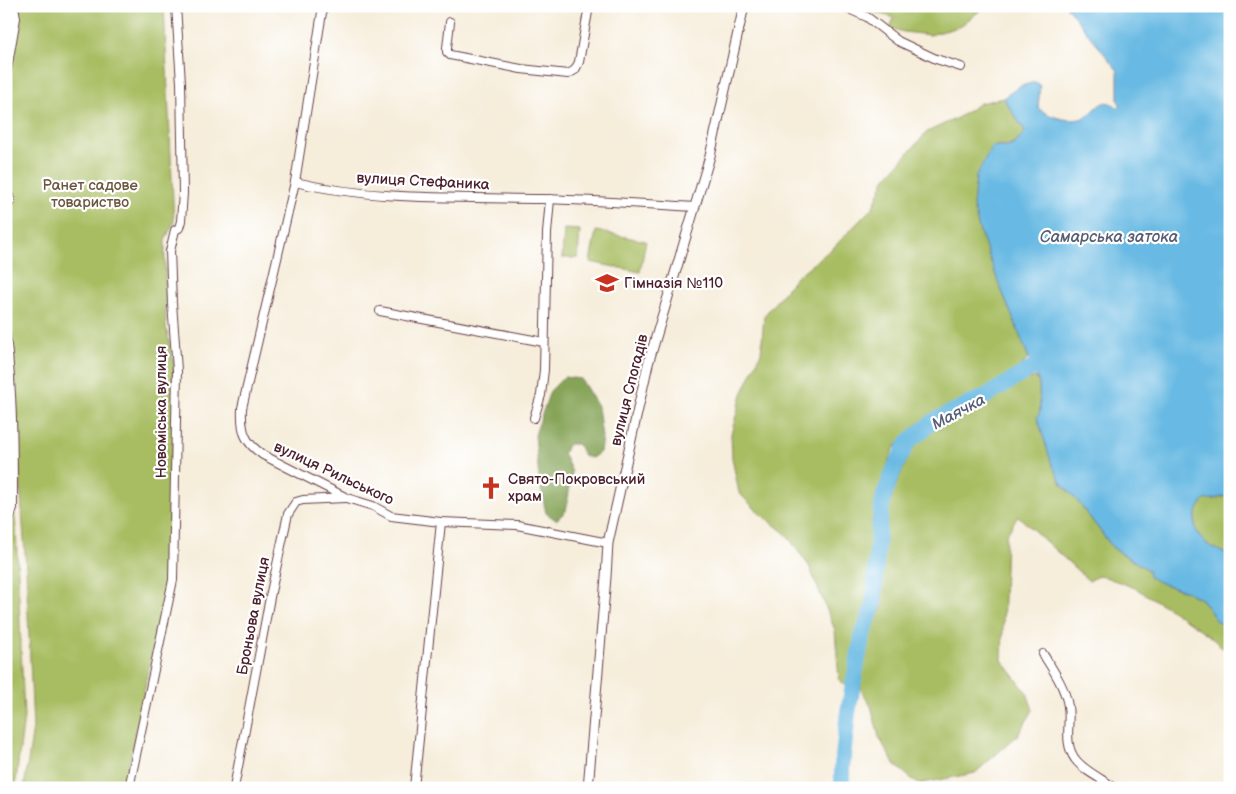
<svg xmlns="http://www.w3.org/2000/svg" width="1236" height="794" font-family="'Balsamiq Sans',sans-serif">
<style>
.green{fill:#a8bd62;stroke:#796e46}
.forest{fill:#86a458;stroke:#686242}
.water{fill:#68b9e3;stroke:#596c87}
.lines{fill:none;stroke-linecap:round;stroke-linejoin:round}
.river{stroke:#68b9e3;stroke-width:16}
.minor-casing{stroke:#643e45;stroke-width:10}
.tertiary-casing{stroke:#643e45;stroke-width:11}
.minor{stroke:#fff;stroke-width:8}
.tertiary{stroke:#fff;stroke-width:9}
.labels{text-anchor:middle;stroke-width:4.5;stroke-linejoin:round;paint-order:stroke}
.street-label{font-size:15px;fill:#4a1f2b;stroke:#fff}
.park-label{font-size:15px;fill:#6b563e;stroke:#fff}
.poi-label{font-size:15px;fill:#4a1f2b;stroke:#fff;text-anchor:start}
.water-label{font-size:16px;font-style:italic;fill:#565d75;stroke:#fff}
</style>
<rect width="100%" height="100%" fill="#fff"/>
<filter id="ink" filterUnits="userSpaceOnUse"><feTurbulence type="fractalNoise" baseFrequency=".02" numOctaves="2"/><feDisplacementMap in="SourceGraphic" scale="10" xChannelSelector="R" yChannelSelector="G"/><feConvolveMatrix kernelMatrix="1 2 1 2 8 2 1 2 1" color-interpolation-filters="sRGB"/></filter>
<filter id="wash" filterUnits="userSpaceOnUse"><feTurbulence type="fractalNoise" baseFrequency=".0096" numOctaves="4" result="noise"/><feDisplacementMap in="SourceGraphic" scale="20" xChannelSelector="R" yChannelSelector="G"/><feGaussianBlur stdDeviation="1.12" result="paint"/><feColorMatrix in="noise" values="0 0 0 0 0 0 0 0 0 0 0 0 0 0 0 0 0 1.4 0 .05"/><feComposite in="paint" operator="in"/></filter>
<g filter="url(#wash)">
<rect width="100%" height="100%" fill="#f6edda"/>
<!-- green -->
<g class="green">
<path d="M6 6H164L174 222 165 240V265L166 327 174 364V422L170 538 165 592 124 788H24L33 728 26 568 18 455 14 368 6 312Z"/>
<path d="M857 6H986L959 27 930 35 904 32 890 28 894 18Z"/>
<path d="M1003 98 1025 131C1018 142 1012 148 998 145L973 206 980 232 1029 358 1014 372 971 398 919 423 905 435 893 450 880 486 872 522V579L866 611 850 665 847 687 839 680 835 630 809 566 786 534 758 512 739 493 732 458 731 434 742 394 761 353 764 316 796 277 833 248 873 207 885 179 927 132 959 117 980 103Z"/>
<path d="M564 229 580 230 578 258H562Z"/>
<path d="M596 231 646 241 640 272 590 262Z"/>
<path d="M1035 377 1039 383 1040 411 1062 484 1076 499 1113 548 1148 570 1163 584 1186 591 1202 600 1216 620 1230 631V654L1207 634 1170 609 1135 588 1100 575 1089 581 1018 516 1006 536 1002 660 1027 693 1033 710 1018 735 975 773 918 784 894 764 879 737 871 706 861 690 860 672 868 631 882 607V576L887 514 893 492 911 451 927 432 944 426 1009 385Z"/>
<path d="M6 431 16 528 24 717 15 788H6Z"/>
<path d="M1230 495V556C1222 551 1211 548 1205 542 1190 530 1193 512 1205 499H1214Z"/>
</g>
<!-- forest -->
<g class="forest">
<path d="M564 377 581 379 598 407 602 437 600 452 592 458 584 456 578 444H569L563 453 572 472 566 511 556 520 546 513 539 479 535 435 550 391Z"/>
<path d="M6 389 11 456 6 475Z"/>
</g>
<!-- water -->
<path class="water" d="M1066 6H1230V495L1214 499 1205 500C1193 512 1190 530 1205 542 1211 548 1222 551 1230 556V631L1216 620 1202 600 1186 591 1163 584 1149 577 1148 570 1113 548 1076 499 1062 484 1051 462 1037 417 1040 411 1039 383 999 284 980 232 973 206 976 176 992 147C997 145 1000 147 1005 147 1015 147 1020 138 1025 131L1003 98 1020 86 1036 82 1040 86 1038 108C1048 117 1071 123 1083 118 1097 112 1101 94 1117 107H1121L1118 100V71Z"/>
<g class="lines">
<!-- river -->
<path class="river" d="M842 788V766L848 712 862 637 874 604 878 532 884 495 895 467 908 442 935 420 986 396 1032 368 1049 353"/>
</g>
</g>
<g filter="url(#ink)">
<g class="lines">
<defs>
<g id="minor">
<path d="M323 6 295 182 242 408C241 431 244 442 263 455L347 498 373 506 391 516 441 522 517 525 608 543"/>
<path d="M842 6 867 17 898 41 936 59 961 67"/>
<path d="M450 22 447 48V52L450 55 521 69 568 74 575 70 579 62 589 6"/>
<path d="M6 75 16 18 14 6"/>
<path d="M295 182C375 201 460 197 542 199 592 200 643 204 694 207"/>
<path d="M6 190 11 201 6 206"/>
<path d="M380 311 544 342"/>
<path d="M6 336C13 393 13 451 13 508L10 517 6 519"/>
<path d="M534 418 541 395 544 370 547 233 550 199"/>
<path d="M1043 654C1053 670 1065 687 1068 706 1071 724 1063 742 1075 759 1084 771 1102 779 1115 788"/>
<path d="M129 788 173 580 177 370 172 303 170 251 175 230 179 228 181 221 183 193 181 83 176 6"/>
<path d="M234 788 271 592 288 514 296 502 303 500 345 498"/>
<path d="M414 788 441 522"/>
</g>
<path id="tertiary" d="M588 788 606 577 608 543 648 364 710 156 744 6"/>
</defs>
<!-- minor casing -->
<use href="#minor" class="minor-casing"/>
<!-- tertiary casing -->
<use href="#tertiary" class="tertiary-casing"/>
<!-- minor -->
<use href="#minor" class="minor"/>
<!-- tertiary -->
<use href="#tertiary" class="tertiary"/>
</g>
</g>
<!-- icons -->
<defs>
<symbol id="school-bare" viewBox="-9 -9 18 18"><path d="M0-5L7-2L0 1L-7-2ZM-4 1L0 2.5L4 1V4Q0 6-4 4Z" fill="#c8321e" stroke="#fff" stroke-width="2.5" paint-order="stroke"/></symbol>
<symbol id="church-bare" viewBox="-9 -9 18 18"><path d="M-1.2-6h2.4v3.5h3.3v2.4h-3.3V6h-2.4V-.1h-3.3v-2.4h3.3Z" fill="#c8321e" stroke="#fff" stroke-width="2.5" paint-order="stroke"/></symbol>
</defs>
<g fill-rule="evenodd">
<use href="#school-bare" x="591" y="267" width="32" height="32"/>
<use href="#church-bare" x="475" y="472" width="32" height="32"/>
</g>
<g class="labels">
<!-- street labels -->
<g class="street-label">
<text transform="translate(423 181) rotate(3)" y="5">вулиця Стефаника</text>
<text transform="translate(629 390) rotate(-76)" y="5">вулиця Спогадів</text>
<text transform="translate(161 412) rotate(-90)" y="5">Новоміська вулиця</text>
<text transform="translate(334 473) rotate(25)" y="5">вулиця Рильського</text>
<text transform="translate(253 616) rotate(-79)" y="5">Броньова вулиця</text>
</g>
<!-- park labels -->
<g class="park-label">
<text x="90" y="190">Ранет садове<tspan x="90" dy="17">товариство</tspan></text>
</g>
<!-- poi labels -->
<g class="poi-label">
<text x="624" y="288">Гімназія №110</text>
<text x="508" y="484">Свято-Покровський<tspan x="508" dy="17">храм</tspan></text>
</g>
<!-- water labels -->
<g class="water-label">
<text x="1109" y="242">Самарська затока</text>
<text transform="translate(958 411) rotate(-28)" y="6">Маячка</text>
</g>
</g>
<!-- margin -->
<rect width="1236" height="794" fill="none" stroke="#fff" stroke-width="25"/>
</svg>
